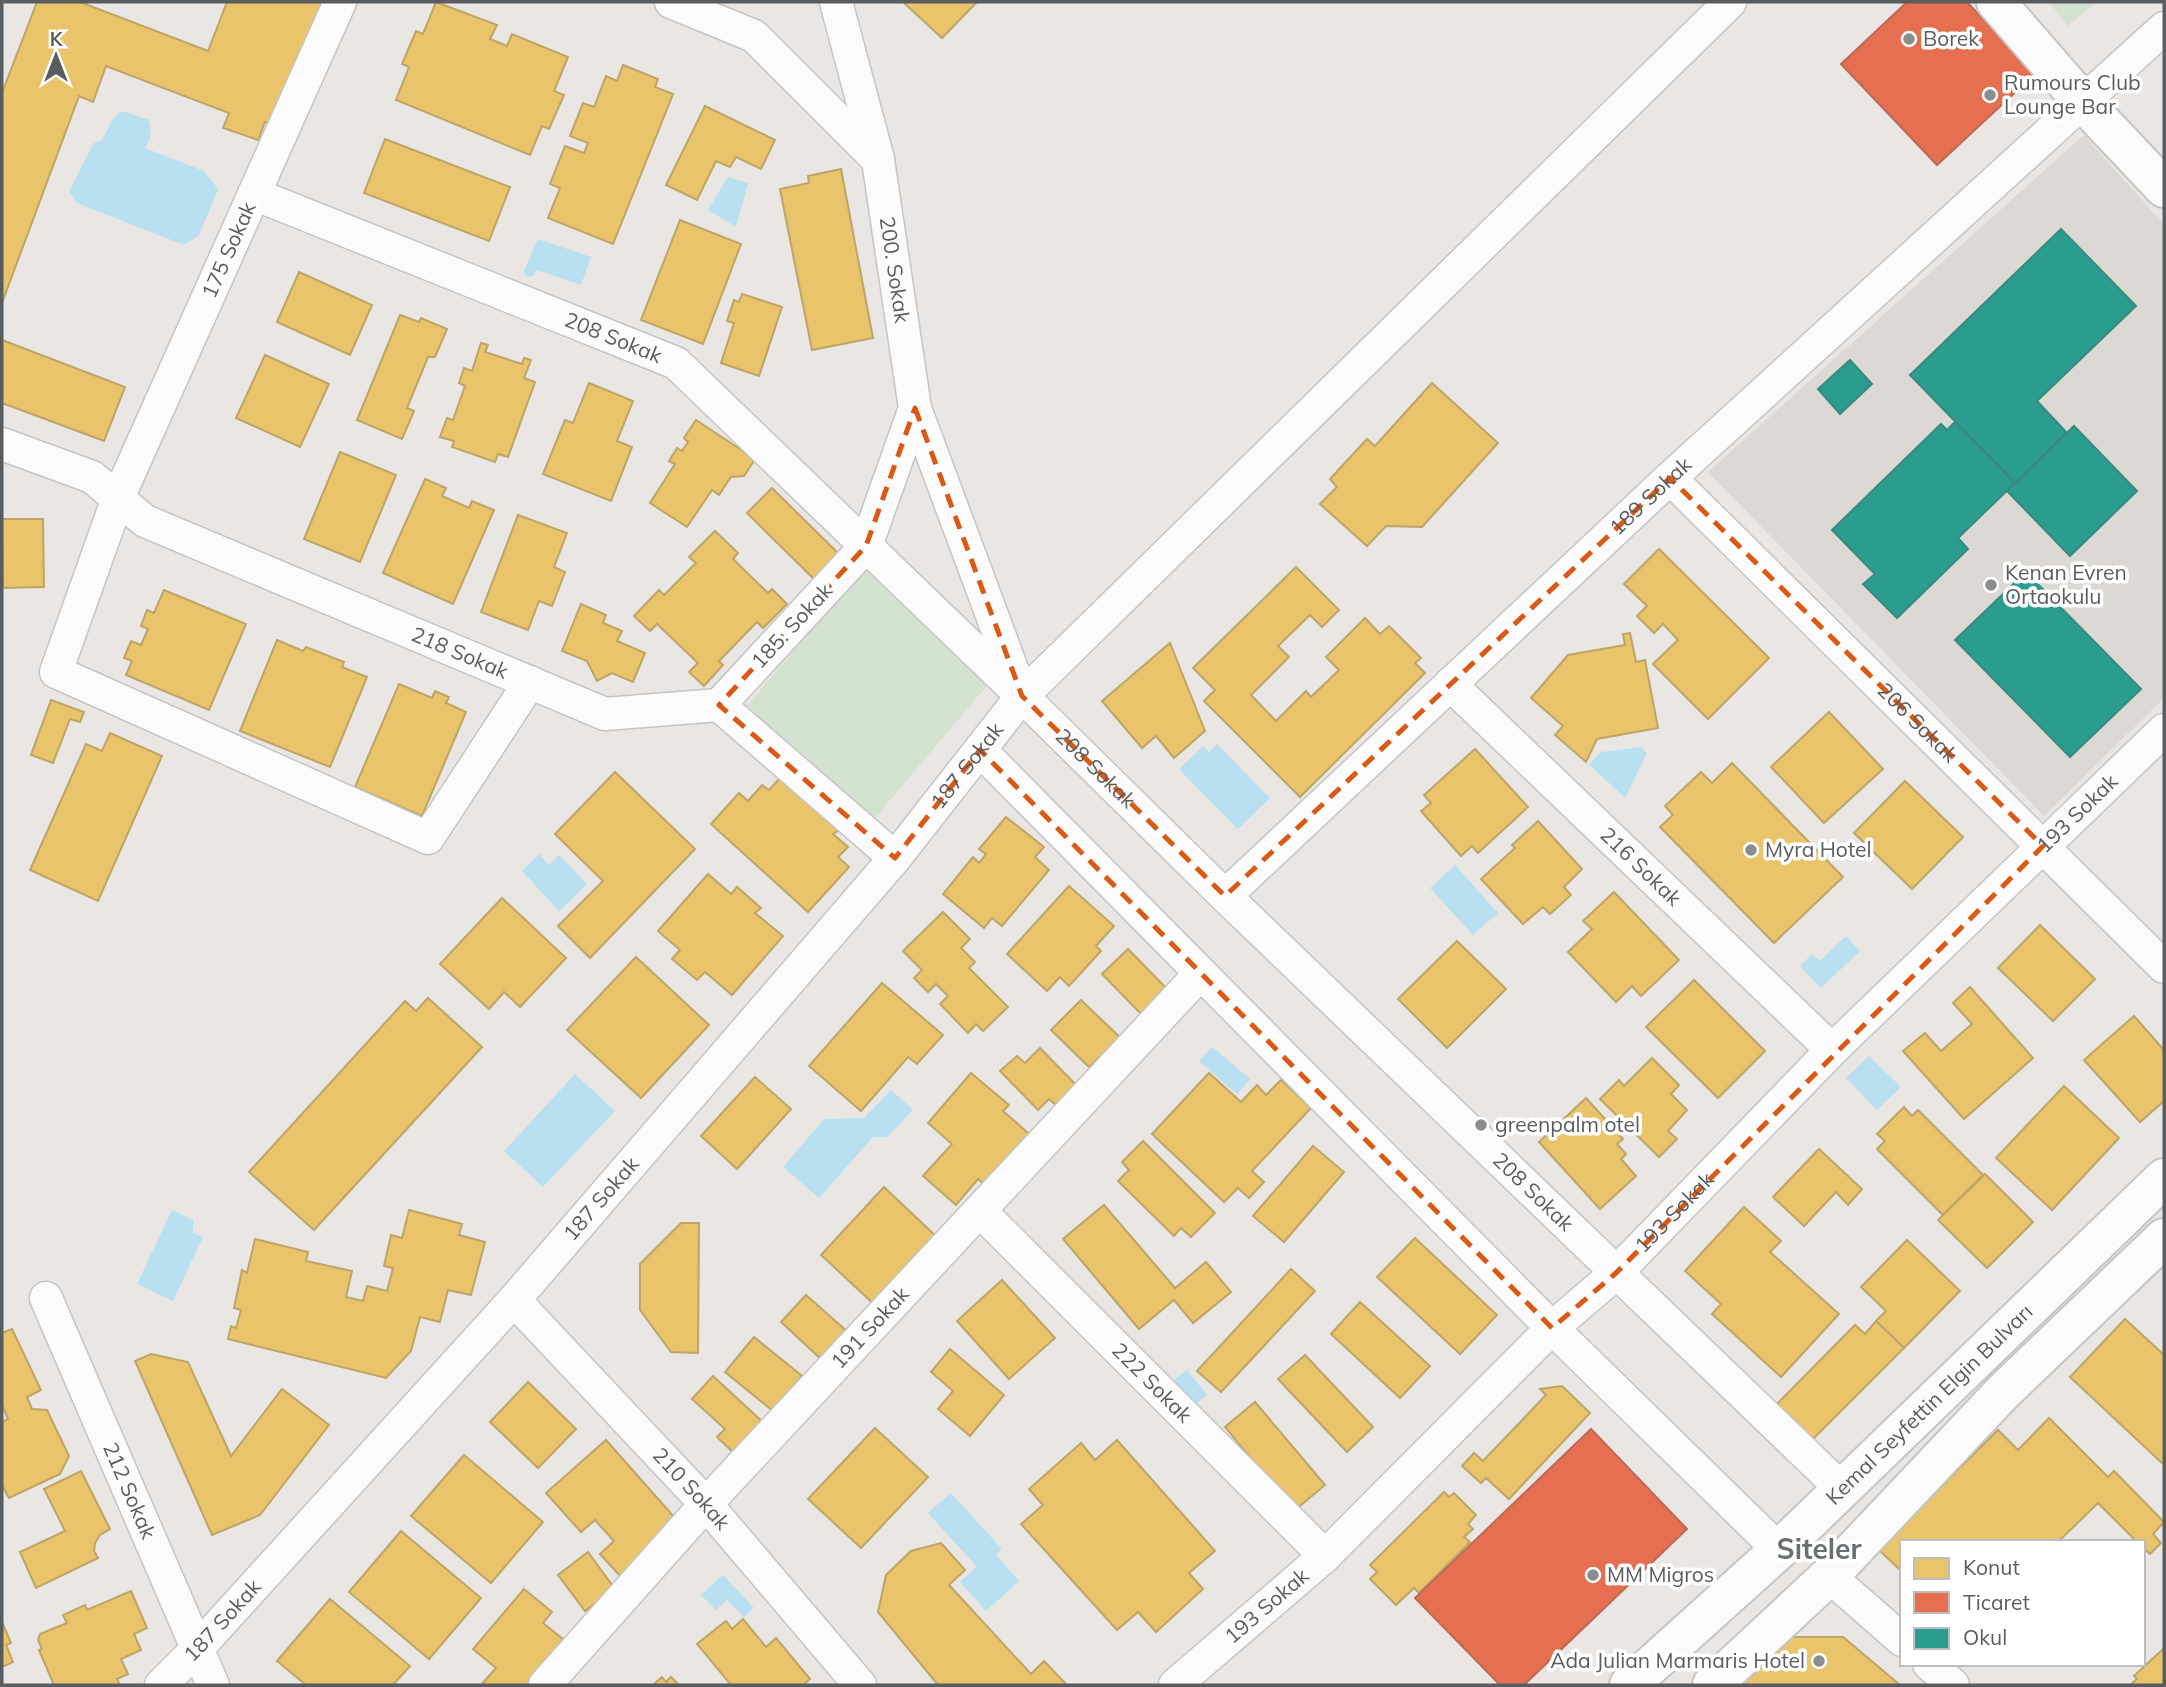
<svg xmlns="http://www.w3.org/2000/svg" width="2166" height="1687" font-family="Mulish,sans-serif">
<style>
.education{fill:#dcd8d3}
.green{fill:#d4e3cf}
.water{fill:#b9e0f1}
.homes{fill:#e9c46a;stroke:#bea567;stroke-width:2}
.shops{fill:#e76f51;stroke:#bc6a56;stroke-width:2}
.schools{fill:#2a9d8f;stroke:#388a81;stroke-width:2}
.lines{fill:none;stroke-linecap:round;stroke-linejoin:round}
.minor-casing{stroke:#c5c5c5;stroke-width:35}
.tertiary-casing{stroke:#c5c5c5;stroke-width:42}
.secondary-casing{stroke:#c5c5c5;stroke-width:42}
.minor{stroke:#fcfbfb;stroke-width:32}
.tertiary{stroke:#fcfbfb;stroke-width:38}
.secondary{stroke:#fcfbfb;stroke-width:38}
.marked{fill:none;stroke:#da5914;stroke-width:5;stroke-dasharray:14 9;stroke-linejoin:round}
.poi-dot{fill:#8b8d8e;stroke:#fff;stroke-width:2.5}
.labels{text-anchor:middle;stroke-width:7;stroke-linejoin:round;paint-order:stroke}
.poi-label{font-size:21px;fill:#595d60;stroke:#fff;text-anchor:start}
.street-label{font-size:21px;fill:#595d60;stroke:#fff}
.district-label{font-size:28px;font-weight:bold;fill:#6a6f72;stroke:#fff}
</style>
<rect width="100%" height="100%" fill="#e9e6e3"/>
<!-- education -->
<path class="education" d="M2084 135 2164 225V698L2044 816 1708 472Z"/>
<!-- green -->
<g class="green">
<path d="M2049 2H2096L2068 26Z"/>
<path d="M865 567 995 676 874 819 744 709Z"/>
</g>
<!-- water -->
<g class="water">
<path d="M123 111 149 120C152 133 151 138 145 148L204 171 218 189 199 235 184 245 77 203 69 191 94 143 102 140 114 117Z"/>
<path d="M728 177 748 183 736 227 708 210Z"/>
<path d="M538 239 591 257 581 285 537 270 534 275 530 277 525 275 524 271Z"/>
<path d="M1217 744 1270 798 1238 829 1179 769 1203 746 1209 752Z"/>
<path d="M1641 747 1647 753 1625 798 1589 764 1601 752Z"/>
<path d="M539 854 549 865 559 855 587 884 559 911 522 871Z"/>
<path d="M1455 865 1498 913 1473 935 1430 888Z"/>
<path d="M1846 936 1860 951 1821 988 1800 966 1812 954 1820 961Z"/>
<path d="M1212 1047 1250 1079 1237 1094 1199 1061Z"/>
<path d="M1869 1056 1901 1087 1877 1110 1846 1078Z"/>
<path d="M575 1074 615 1111 543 1187 504 1151Z"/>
<path d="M891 1090 913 1110 887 1137H873L819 1198 783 1167 824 1119 864 1118Z"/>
<path d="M172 1210 193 1220V1233L203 1237 173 1301 137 1284Z"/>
<path d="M1187 1370 1207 1395 1190 1409 1170 1383Z"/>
<path d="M951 1493 1002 1549 996 1555 1019 1581 986 1611 960 1582 977 1567 928 1513Z"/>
<path d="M723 1575 754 1608 744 1617 727 1600 716 1610 701 1595Z"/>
</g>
<!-- homes -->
<g class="homes">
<path d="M37 2H80L208 51 227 2H329L272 124 265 122 258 140 223 128 229 113 106 66 93 102 79 96 2 303V93Z"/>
<path d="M436 2 497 25 490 39 507 46 512 34 568 57 554 91 564 95 549 129 542 126 530 155 396 100 409 67 402 64 416 31 423 34Z"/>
<path d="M903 2H977L942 38Z"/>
<path d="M623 65 658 79 655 87 673 94 613 244 548 218 560 188 550 184 565 146 584 153 588 143 570 136 583 103 594 107 606 76 617 81Z"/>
<path d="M705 106 775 140 761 169 736 157 730 167 716 161 697 200 666 185Z"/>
<path d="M385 139 510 187 489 241 364 193Z"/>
<path d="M841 169 873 338 812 350 780 189 809 183 808 176Z"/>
<path d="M680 220 741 244 703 344 641 320Z"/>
<path d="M299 272 372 305 350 355 277 322Z"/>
<path d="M742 294 782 307 759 376 721 363 734 323 727 321 734 300 739 302Z"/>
<path d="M400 315 419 322 421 318 447 329 435 357H428L407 408 414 411 402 439 357 420Z"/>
<path d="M2 340 125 387 104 441 2 403Z"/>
<path d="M481 343 488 345 485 352 522 364 524 358 531 360 524 378 535 382 508 457 498 454 495 462 452 447 454 441 440 437 447 418 453 420 465 386 459 383 464 368 472 371Z"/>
<path d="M265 355 329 384 300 447 236 418Z"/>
<path d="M589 383 633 401 617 441 632 447 611 501 543 474 565 420 573 423Z"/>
<path d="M1432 383 1498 443 1422 527 1386 526 1367 546 1320 504 1337 487 1330 479 1367 439 1375 446Z"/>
<path d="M696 420 755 459 744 476 731 477 719 495 712 490 687 527 650 503 675 464 669 461 677 448 682 451 688 442 684 438Z"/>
<path d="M340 452 396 475 360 562 304 539Z"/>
<path d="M425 479 446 488 442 496 469 508 472 501 494 510 453 604 383 573Z"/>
<path d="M772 488 844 559 819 584 747 513Z"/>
<path d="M518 515 567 533 554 567 565 572 552 606 539 601 528 630 481 612Z"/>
<path d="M2 519H43L44 587 3 588Z"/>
<path d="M715 531 738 553 733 559 768 593 772 589 787 604 763 628 757 622 719 661 723 665 704 686 689 672 698 663 657 624 650 631 634 616 659 590 664 595 696 563 689 557Z"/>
<path d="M1659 549 1769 658 1708 719 1653 664 1678 640 1663 624 1654 633 1637 616 1647 606 1624 584Z"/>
<path d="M1296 567 1339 610 1322 627 1310 615 1278 646 1289 657 1251 695 1276 721 1306 691 1311 697 1339 670 1326 657 1365 618 1380 634 1389 626 1421 658 1415 663 1425 673 1300 797 1204 701 1215 690 1193 668Z"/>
<path d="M164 590 246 624 209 710 126 675 132 661 124 658 131 641 141 645 148 629 141 626 147 610 154 613Z"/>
<path d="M581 604 606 615 603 623 622 631 617 641 645 653 633 682 612 673 597 681 587 661 562 651Z"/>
<path d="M1630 633 1636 662 1645 660 1658 728 1597 739 1586 762 1555 735 1563 726 1531 698 1568 655 1625 645 1623 634Z"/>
<path d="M277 640 303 651 306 647 344 662 342 667 367 677 330 767 240 731Z"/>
<path d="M1170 643 1205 731 1174 758 1156 736 1142 748 1102 701Z"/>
<path d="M399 684 432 698 435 691 449 697 446 703 466 712 422 816 355 787Z"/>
<path d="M51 700 84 712 80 722 70 719 53 763 31 755Z"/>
<path d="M1829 712 1883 769 1824 823 1771 767Z"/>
<path d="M110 733 162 756 98 901 30 870 86 744 102 751Z"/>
<path d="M1475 749 1528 807 1478 853 1472 846 1461 856 1421 811 1431 803 1424 795Z"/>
<path d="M1732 763 1843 877 1774 943 1660 827 1673 815 1665 806 1701 772 1712 783Z"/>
<path d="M615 772 695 849 590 958 558 926 603 881 555 834Z"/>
<path d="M781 777 839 830 833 834 848 847 838 857 849 867 808 912 711 824 739 793 748 801 762 785 769 790Z"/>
<path d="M1905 781 1963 837 1912 889 1854 833Z"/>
<path d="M1006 817 1044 847 1035 857 1049 870 1002 926 992 918 984 928 943 894 973 857 979 863 986 854 979 849Z"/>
<path d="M1538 821 1582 869 1564 887 1571 895 1550 914 1543 907 1523 924 1481 879 1515 848 1512 845Z"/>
<path d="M708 874 731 894 737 887 761 908 755 913 783 936 732 995 705 972 697 980 672 959 680 950 658 931Z"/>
<path d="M1069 886 1114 926 1096 946 1101 951 1069 986 1060 977 1047 991 1007 954Z"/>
<path d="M1614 892 1679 960 1641 996 1632 986 1616 1002 1568 952 1592 929 1583 921Z"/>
<path d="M502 898 566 958 520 1007 504 992 489 1009 440 964Z"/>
<path d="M943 912 970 939 961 948 975 962 969 968 1008 1007 983 1031 976 1024 968 1033 940 1004 948 996 936 984 928 992 914 978 922 970 903 951Z"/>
<path d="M2040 925 2095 979 2053 1021 1998 968Z"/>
<path d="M1457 941 1506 989 1447 1048 1398 999Z"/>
<path d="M1128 949 1170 992 1144 1017 1102 974Z"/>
<path d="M636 957 709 1025 641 1098 567 1030Z"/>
<path d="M1694 980 1765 1051 1718 1098 1646 1027Z"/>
<path d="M882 983 943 1035 917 1064 908 1057 861 1111 809 1066Z"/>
<path d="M1970 987 2033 1058 1964 1119 1903 1051 1925 1033 1941 1051 1972 1024 1953 1003Z"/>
<path d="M428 998 482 1047 314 1230 249 1172 405 1001 416 1011Z"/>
<path d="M1081 1000 1127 1044 1106 1065 1098 1058 1089 1067 1051 1030Z"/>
<path d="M2134 1016 2164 1050V1101L2140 1122 2084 1060Z"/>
<path d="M1040 1048 1081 1090 1060 1109 1049 1099 1038 1110 1000 1071 1017 1056 1025 1063Z"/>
<path d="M1652 1058 1679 1085 1671 1094 1687 1110 1668 1131 1677 1139 1659 1157 1600 1099 1619 1080 1624 1086Z"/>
<path d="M971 1073 1009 1105 1003 1111 1035 1139 991 1190 978 1179 956 1205 923 1176 952 1144 928 1123Z"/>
<path d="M1209 1073 1241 1102 1257 1085 1266 1095 1281 1080 1311 1108 1252 1171 1264 1182 1249 1198 1238 1188 1224 1202 1152 1134Z"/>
<path d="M755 1077 791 1109 737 1169 701 1136Z"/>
<path d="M2064 1086 2119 1138 2052 1210 1996 1158Z"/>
<path d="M1586 1098 1623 1139 1617 1144 1626 1154 1621 1159 1636 1176 1600 1209 1539 1142Z"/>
<path d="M1904 1107 1912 1116 1918 1110 1983 1175 1943 1215 1877 1149 1885 1141 1877 1134Z"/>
<path d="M1143 1141 1215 1213 1191 1237 1181 1228 1174 1236 1118 1181 1129 1170 1122 1162Z"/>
<path d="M1313 1146 1344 1172 1284 1242 1253 1216Z"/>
<path d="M1819 1149 1862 1189 1848 1205 1836 1192 1804 1226 1773 1197Z"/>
<path d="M1985 1174 2033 1222 1987 1268 1938 1220Z"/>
<path d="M884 1187 940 1240 877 1307 821 1255Z"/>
<path d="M1104 1205 1175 1288 1206 1262 1231 1292 1193 1323 1174 1300 1139 1329 1063 1239Z"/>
<path d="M1744 1207 1781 1241 1770 1252 1839 1314 1781 1377 1712 1314 1721 1304 1685 1271Z"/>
<path d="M409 1210 462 1224 459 1235 485 1242 471 1295 448 1290 440 1322 420 1317 411 1351 386 1378 228 1339 231 1326 236 1328 241 1310 234 1308 242 1270 247 1273 255 1239 308 1252 306 1261 352 1271 346 1297 363 1301 367 1286 387 1291 393 1268 384 1266 391 1235 402 1238Z"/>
<path d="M681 1223H699L698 1353 671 1352 640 1310V1264Z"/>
<path d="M1415 1238 1497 1315 1460 1354 1377 1277Z"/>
<path d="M1907 1240 1960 1291 1904 1348 1876 1321 1886 1311 1861 1287Z"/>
<path d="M1291 1269 1315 1291 1221 1392 1197 1371Z"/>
<path d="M1002 1280 1055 1338 1009 1379 957 1321Z"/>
<path d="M806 1295 849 1333 823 1361 781 1322Z"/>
<path d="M1360 1302 1430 1366 1400 1398 1331 1334Z"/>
<path d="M2125 1319 2164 1355V1465L2070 1377Z"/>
<path d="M1876 1321 1904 1348 1810 1442 1774 1407 1855 1325 1865 1334Z"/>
<path d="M12 1329 41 1390 27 1397 32 1409 47 1410 69 1456 60 1474 9 1498 2 1485V1422L8 1419 2 1405V1333Z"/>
<path d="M754 1337 802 1376 773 1411 725 1372Z"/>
<path d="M950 1349 1004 1395 970 1436 938 1409 953 1391 931 1372Z"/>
<path d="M151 1354 188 1362 231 1456 282 1389 329 1425 260 1515 212 1535 135 1361Z"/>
<path d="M1305 1355 1373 1427 1347 1452 1278 1379Z"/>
<path d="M713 1376 767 1426 738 1457 717 1437 725 1429 692 1399Z"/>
<path d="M528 1382 576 1429 538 1468 490 1422Z"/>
<path d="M1562 1386 1590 1413 1509 1499 1486 1478 1481 1483 1462 1466 1474 1453 1483 1461 1546 1395 1540 1389Z"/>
<path d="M1255 1402 1325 1485 1294 1511 1225 1427Z"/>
<path d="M2049 1418 2108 1477 2114 1471 2164 1522 2153 1534 2161 1543 2150 1554 2143 1547V1542H2137L2098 1503 2058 1542H1902V1572L1878 1549 1998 1430 2018 1450Z"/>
<path d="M875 1428 928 1477 861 1548 808 1499Z"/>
<path d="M606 1440 682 1526 622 1578 600 1554 614 1541 595 1520 581 1532 546 1493Z"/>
<path d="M1117 1440 1215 1551 1189 1573 1203 1589 1156 1632 1138 1612 1117 1630 1021 1524 1043 1505 1029 1489 1081 1443 1095 1460Z"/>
<path d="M464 1455 543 1522 491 1583 411 1516Z"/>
<path d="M81 1471 110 1529 100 1535 95 1543 94 1551 98 1558 36 1588 20 1552 65 1531 44 1489Z"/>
<path d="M1444 1492 1449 1497 1454 1493 1476 1515 1468 1524 1473 1529 1464 1537 1470 1542 1419 1593 1414 1588 1396 1605 1370 1579 1377 1572 1370 1565Z"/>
<path d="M401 1531 481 1598 429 1659 349 1592Z"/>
<path d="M941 1543 965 1570 949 1585 1031 1674 1044 1661 1067 1685H938L878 1612 886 1575 911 1551Z"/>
<path d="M588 1552 615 1589 585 1611 558 1575Z"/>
<path d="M524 1589 552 1612 543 1623 569 1644 534 1685H481L496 1668 473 1649Z"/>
<path d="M131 1591 147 1628 134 1634 141 1650 121 1659 128 1674 117 1679 120 1685H54L39 1650 42 1649 38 1640 40 1634 67 1623 63 1615 85 1605 87 1610Z"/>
<path d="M330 1599 410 1666 393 1685H306L277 1661Z"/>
<path d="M743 1619 766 1647 776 1638 810 1679 803 1685H731L697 1644 726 1621 732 1629Z"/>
<path d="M2 1622 11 1643 6 1645 13 1662 2 1667Z"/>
<path d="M1790 1637H1843L1900 1685H1741Z"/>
<path d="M2164 1648V1685H2130L2137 1679 2134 1676Z"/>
<path d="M662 1677 666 1682 671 1677 679 1685H653Z"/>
</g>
<!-- shops -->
<g class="shops">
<path d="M1907 2H1967L2035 74 1937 165 1841 64Z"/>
<path d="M1591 1429 1687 1529 1524 1685H1500L1415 1598Z"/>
</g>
<!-- schools -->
<g class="schools">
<path d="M2061 229 2136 306 2037 401 2067 433 2015 483 1910 375Z"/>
<path d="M1850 360 1872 384 1840 414 1818 389Z"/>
<path d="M1955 422 2015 483 1958 538 1968 549 1897 618 1863 584 1875 574 1832 530 1941 424 1947 430Z"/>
<path d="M2074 426 2137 491 2070 556 2007 491Z"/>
<path d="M2026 572 2141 689 2070 757 1955 640Z"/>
</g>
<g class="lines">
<defs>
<g id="minor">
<path d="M340 2 118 498 56 672 428 838 530 682"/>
<path id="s1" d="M671 2 754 36 878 160 915 408 866 546 719 705"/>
<path d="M836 2 878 159"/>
<path id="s2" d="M254 194 676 363 1022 696 1225 896 1842 1489"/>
<path d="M915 408 1022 696 1730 2"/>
<path id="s3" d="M2 444 92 477 145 521 605 714 719 705 895 858"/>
<path id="s4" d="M1670 478 2164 967"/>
<path id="s5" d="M1450 684 1832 1050"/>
<path d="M980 750 1552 1328 1779 1550"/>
<path id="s6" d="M1225 896 1670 478 2164 28"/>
<path id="s7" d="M980 1211 1325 1556"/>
<path id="s8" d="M46 1298 213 1685"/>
<path id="s9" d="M514 1300 706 1504 860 1685"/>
<path d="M1829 1576 1902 1640"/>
<path d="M1929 1664 1953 1685"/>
<path id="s10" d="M161 1685 197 1649 514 1300 895 858 1022 696"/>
<path id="s11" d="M545 1685 706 1504 1200 974"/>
<path id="s12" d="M1175 1685 1325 1556 1552 1328 1616 1273 1832 1050 2164 730"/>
</g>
<path id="tertiary" d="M1996 2 2082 101 2164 188"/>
<g id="secondary">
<path id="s13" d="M1629 1685 1779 1550 2164 1178"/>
<path d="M1712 1685 1829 1576 2003 1392 2164 1238"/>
</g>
</defs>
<!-- minor casing -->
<use href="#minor" class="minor-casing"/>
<!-- tertiary casing -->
<use href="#tertiary" class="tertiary-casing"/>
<!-- secondary casing -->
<use href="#secondary" class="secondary-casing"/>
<!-- minor -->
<use href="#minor" class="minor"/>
<!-- tertiary -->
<use href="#tertiary" class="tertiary"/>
<!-- secondary -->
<use href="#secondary" class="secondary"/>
</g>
<!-- marked area -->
<path class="marked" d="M915 408 1022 696 1225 896 1670 478 2043 846 1616 1273 1552 1328 980 750 895 858 719 705 866 546Z"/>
<!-- markers -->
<g class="poi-dot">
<circle cx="1909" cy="39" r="7"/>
<circle cx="1990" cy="95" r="7"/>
<circle cx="1991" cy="585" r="7"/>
<circle cx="1751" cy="850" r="7"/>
<circle cx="1481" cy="1125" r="7"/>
<circle cx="1593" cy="1575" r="7"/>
<circle cx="1819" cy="1661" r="7"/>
</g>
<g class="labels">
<!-- poi labels -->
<g class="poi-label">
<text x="1923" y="46">Borek</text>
<text x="2004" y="90">Rumours Club<tspan x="2004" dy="24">Lounge Bar</tspan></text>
<text x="2005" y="580">Kenan Evren<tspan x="2005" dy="24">Ortaokulu</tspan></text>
<text x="1765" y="857">Myra Hotel</text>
<text x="1495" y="1132">greenpalm otel</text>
<text x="1607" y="1582">MM Migros</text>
<text x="1805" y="1668" text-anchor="end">Ada Julian Marmaris Hotel</text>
</g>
<!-- street labels -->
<g class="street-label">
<text transform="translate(229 250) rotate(-66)" y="7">175 Sokak</text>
<text dy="7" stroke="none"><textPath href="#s1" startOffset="376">200. Sokak</textPath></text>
<text dy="7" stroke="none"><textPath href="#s2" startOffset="387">208 Sokak</textPath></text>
<text dy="7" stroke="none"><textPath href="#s6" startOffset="584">189 Sokak</textPath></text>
<text transform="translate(792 626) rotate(-47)" y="7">185. Sokak</text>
<text dy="7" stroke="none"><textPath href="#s3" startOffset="506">218 Sokak</textPath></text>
<text dy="7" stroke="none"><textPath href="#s4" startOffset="348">206 Sokak</textPath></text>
<text dy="7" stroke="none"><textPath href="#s10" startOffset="1223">187 Sokak</textPath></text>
<text dy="7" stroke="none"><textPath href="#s2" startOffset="1038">208 Sokak</textPath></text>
<text dy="7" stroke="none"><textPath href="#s12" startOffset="1255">193 Sokak</textPath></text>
<text dy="7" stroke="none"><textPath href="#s5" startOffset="264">216 Sokak</textPath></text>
<text dy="7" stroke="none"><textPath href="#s2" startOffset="1647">208 Sokak</textPath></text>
<text dy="7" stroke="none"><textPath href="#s10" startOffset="656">187 Sokak</textPath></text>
<text dy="7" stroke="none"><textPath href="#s12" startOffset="688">193 Sokak</textPath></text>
<text dy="7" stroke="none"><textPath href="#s11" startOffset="483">191 Sokak</textPath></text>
<text dy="7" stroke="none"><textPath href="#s7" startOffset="243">222 Sokak</textPath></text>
<text dy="7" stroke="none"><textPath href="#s13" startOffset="411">Kemal Seyfettin Elgin Bulvarı</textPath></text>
<text dy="7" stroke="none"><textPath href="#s9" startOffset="259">210 Sokak</textPath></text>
<text dy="7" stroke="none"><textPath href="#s8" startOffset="210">212 Sokak</textPath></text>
<text dy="7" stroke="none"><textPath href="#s12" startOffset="121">193 Sokak</textPath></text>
<text dy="7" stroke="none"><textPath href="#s10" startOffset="89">187 Sokak</textPath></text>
</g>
<!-- district labels -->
<g class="district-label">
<text x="1819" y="1559">Siteler</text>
</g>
</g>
<!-- border -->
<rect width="2166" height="1687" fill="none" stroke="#595d60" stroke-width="7"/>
<!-- legend -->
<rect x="1900" y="1540" width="245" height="126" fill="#ffffff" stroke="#bdbebf" stroke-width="2"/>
<rect x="1914" y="1558" width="35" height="21" fill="#e9c46a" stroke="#bdbebf" stroke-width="2"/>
<text x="1963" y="1575" font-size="21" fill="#595d60">Konut</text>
<rect x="1914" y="1592" width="35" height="21" fill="#e76f51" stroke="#bdbebf" stroke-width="2"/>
<text x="1963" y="1610" font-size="21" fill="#595d60">Ticaret</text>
<rect x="1914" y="1628" width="35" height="21" fill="#2a9d8f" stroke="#bdbebf" stroke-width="2"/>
<text x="1963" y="1645" font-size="21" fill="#595d60">Okul</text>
<!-- north arrow -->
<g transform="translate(56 56)" stroke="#ffffff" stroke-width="5" paint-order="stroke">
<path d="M0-5L12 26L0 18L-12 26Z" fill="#595d60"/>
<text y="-10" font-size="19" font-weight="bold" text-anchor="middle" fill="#595d60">K</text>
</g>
</svg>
